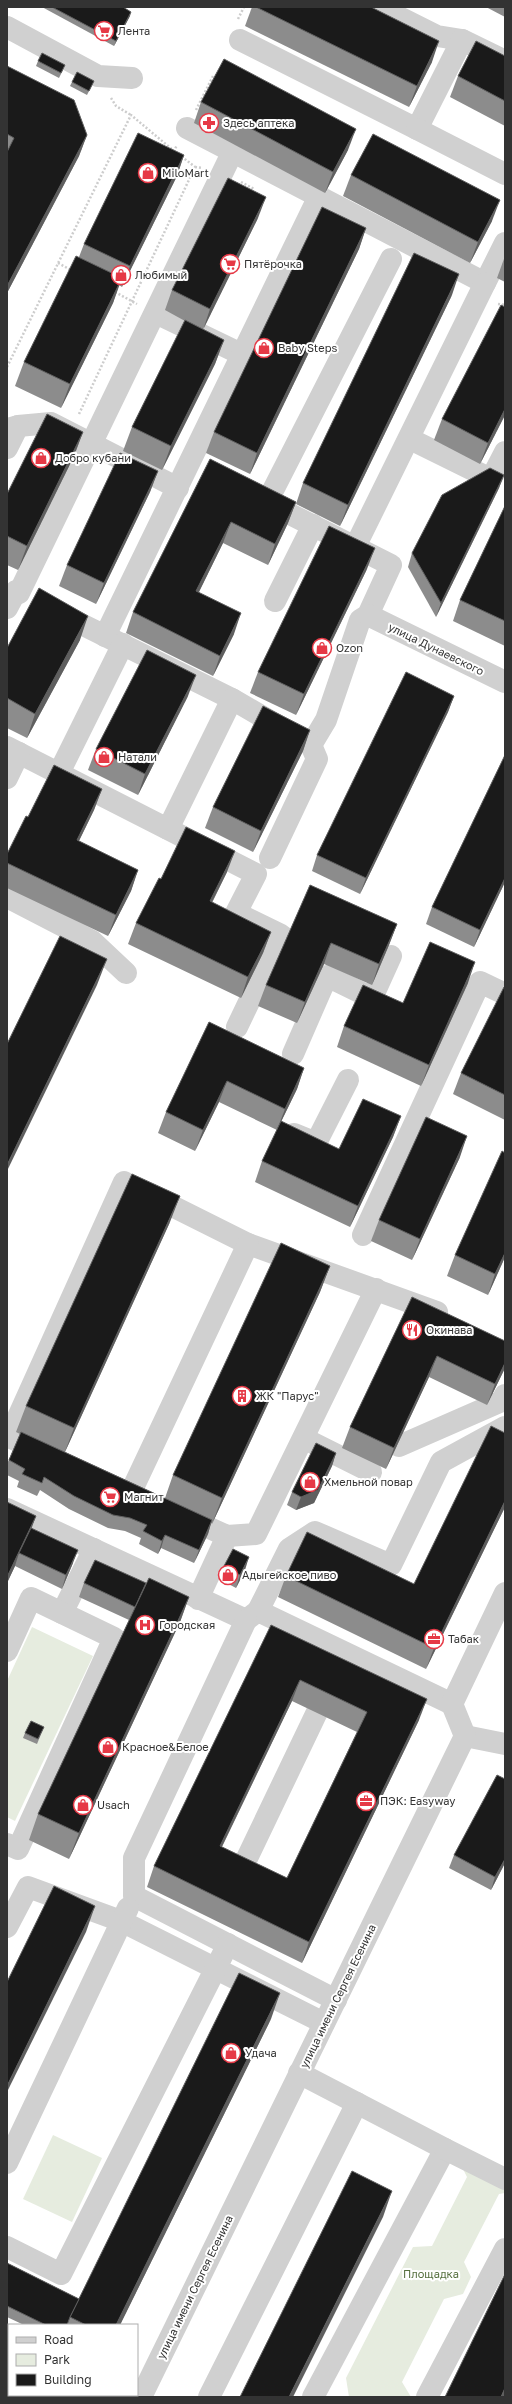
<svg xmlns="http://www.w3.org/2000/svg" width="512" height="2404" font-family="'Golos Text',sans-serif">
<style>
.green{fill:#e6ecdf}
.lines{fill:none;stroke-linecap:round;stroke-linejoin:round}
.path{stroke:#cdcdcd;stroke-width:2.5;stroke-dasharray:2 2;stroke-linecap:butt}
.minor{stroke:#d0d0d0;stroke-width:22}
.wall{fill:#8c8c8c;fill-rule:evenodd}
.shaded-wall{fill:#5f5f5f}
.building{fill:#1a1a1a;stroke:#5f5f5f;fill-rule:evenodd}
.labels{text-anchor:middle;stroke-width:4;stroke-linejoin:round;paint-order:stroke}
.poi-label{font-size:11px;fill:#333;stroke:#fff;text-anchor:start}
.street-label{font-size:11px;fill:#333;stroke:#fff}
.park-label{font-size:11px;fill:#56703f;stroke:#fff}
</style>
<rect width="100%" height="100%" fill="#fff"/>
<!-- green -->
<g class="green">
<path d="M32 1627 93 1656 15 1821 7 1817V1681Z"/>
<path d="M53 2135 102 2158 72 2222 23 2199Z"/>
<path d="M462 2167 505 2182V2193L499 2194 464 2262 471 2277 463 2294 444 2299 402 2382 411 2397H349L346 2378 413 2247 432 2246 467 2177Z"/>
</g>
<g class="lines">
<!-- path -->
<g class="path">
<path d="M238 19 244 7"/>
<path d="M111 98 116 106 131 115"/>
<path d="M196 110 213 76 218 75"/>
<path d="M195 167 202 168"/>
<path d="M241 182 254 189"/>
<path d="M58 263 71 270"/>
<path d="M115 292 137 304"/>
<path d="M498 304 505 305"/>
<path d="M7 367 131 115 174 151 177 145"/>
<path d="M79 414 195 167 181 156"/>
</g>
<!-- minor -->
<g class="minor">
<path d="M379 7 437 36 462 40 505 61"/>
<path d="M7 27 98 76 132 78"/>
<path d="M240 40 417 129 462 40"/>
<path d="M187 128 485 283 505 243"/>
<path d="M417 129 505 174"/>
<path d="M156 313 241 354"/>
<path d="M7 429 18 426 51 423 178 488"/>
<path d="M410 439 491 479 505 452"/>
<path d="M7 448 18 426"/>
<path d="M264 501 391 565 368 615 360 620 326 720 311 745"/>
<path d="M267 502 391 259"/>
<path d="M355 547 485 283"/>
<path d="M19 593 233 151"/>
<path d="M275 601 313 525"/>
<path d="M7 608 16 591"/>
<path d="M57 612 232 699 311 745 317 759 270 858"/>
<path d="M368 615 505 682"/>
<path d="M105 636 319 196"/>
<path d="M7 747 256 874 236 913 281 935 237 1027"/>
<path d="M59 773 123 644"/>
<path d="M7 778 19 753"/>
<path d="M168 829 232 699"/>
<path d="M7 897 92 941 126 973"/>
<path d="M293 1054 327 976 372 998 391 956"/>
<path d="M294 1134 316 1143 348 1080"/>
<path d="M363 1235 480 982 505 994"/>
<path d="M309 1441 371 1472"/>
<path d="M399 1446 502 1401 505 1395"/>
<path d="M44 1453 9 1437 124 1182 248 1244 437 1312"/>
<path d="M131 1492 248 1244"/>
<path d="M7 1509 246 1620 258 1611 452 1704"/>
<path d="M183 1516 227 1536 256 1534 376 1289"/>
<path d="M198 1599 227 1536"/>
<path d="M258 1611 289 1549 315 1532 391 1565 441 1462 505 1427"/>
<path d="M62 1613 94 1549"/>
<path d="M246 1620 134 1858V1896L336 2000"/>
<path d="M7 1651 31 1598 114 1638 18 1849 7 1844"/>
<path d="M465 1736 505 1744"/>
<path d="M237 1879 317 1712"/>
<path d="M7 1927 28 1887 121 1921 324 2023"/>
<path d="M299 2073 445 2149 313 2397"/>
<path d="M445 2149 505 2179"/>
<path d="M7 2163 128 1908"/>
<path d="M7 2247 61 2274 228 1944"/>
<path d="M7 2367 9 2368"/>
<path d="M65 2395 69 2397"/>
<path d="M141 2397 465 1736 452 1704 505 1593"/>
<path d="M209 2397 357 2103"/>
<path d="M427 2397 505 2249"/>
</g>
</g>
<!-- wall -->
<g class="wall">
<path d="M42 7H123L130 16 114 46Z"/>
<path d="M252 7H371L432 62 409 107 245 26Z"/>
<path d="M486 7H505V17Z"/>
<path d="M505 56V126L450 97 458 76Z"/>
<path d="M38 61 63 70 59 78 36 66Z"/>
<path d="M7 66 87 135 79 156 7 293Z"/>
<path d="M94 81 87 95 70 86 72 82Z"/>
<path d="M201 102 348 150 325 193 194 123Z"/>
<path d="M184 155 177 176 122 287 119 285 113 303 61 408 15 386 24 362 79 257 84 244Z"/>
<path d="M351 175 492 221 470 263 343 196Z"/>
<path d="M258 218 203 329 224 340 215 364 162 470 123 451 132 427 185 321 165 310 172 290Z"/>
<path d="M366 228 359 249 250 474 206 453 214 432Z"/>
<path d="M505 256V282L497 278Z"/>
<path d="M452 295 340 526 296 504 303 483Z"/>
<path d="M505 307V415L480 464 434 440 442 419Z"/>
<path d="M83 432 74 456 18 570 7 565V494Z"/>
<path d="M210 459 296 502 288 523 268 565 223 543 199 592 234 634 213 676 126 633 133 612Z"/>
<path d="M158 471 150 492 96 604 59 586 67 565Z"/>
<path d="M504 475 499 488 436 617 408 567 412 553Z"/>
<path d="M505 506V646L453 621 460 600Z"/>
<path d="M367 569 296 715 250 693 258 672Z"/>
<path d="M80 640 27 738 7 728V648Z"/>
<path d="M188 696 138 795 88 770 96 749Z"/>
<path d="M454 696 448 712 360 894 312 871 317 855Z"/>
<path d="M310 730 303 751 253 852 205 828 213 807Z"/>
<path d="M505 755V882L474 947 426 924 432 907Z"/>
<path d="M102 789 94 810 79 841 138 870 131 891 108 936 7 888V854L28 817Z"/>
<path d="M227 872 212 903 271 932 263 953 241 998 128 944 136 923 161 879Z"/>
<path d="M310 885 397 924 389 945 372 985 324 964 297 1023 258 1006 266 985Z"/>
<path d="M468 983 421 1086 337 1047 344 1026 403 1003Z"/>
<path d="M505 987V1120L453 1094 461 1073Z"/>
<path d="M209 1022 304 1068 297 1089 277 1130 219 1102 195 1151 158 1133 166 1112Z"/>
<path d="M401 1116 393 1137 350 1227 255 1182 262 1161 339 1149Z"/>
<path d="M460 1157 412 1260 371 1241 379 1220Z"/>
<path d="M170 1222 65 1452 165 1498 173 1475 330 1266 320 1292 212 1524 211 1523 208 1534 194 1563 161 1548 158 1554 139 1544 141 1538 125 1531 108 1528 69 1509 40 1490 37 1496 17 1487 19 1481 7 1475V1464L20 1434 16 1432 26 1406Z"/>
<path d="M455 1255 505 1257 488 1295 447 1276Z"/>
<path d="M412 1297 505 1368 487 1405 429 1377 386 1469 342 1448 350 1427Z"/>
<path d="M336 1453 332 1466 314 1503 296 1510 287 1505 292 1492Z"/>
<path d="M7 1502 36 1516 31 1528 73 1563 62 1589 15 1566 7 1583Z"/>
<path d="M505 1507 426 1669 278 1597 286 1576 414 1584Z"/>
<path d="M224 1566 245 1570 236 1588 219 1579Z"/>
<path d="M84 1583H146L189 1597 180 1622 69 1859 29 1840 38 1814 129 1620 79 1597Z"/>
<path d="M271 1625 419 1720 302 1963 147 1887 154 1866ZM292 1701 357 1732 287 1878 222 1847Z"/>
<path d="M44 1727 37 1744 23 1738 25 1733Z"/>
<path d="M454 1855 505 1863 491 1890 449 1868Z"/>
<path d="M271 2019 120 2325H24L7 2317V2263L79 2299Z"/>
</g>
<!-- shaded-wall -->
<g class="shaded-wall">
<path d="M131 12 130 16 114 46 116 41Z"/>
<path d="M439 41 432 62 409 107 417 86Z"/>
<path d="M356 129 348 150 325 193 333 172Z"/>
<path d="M87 135 79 156 7 293V286Z"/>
<path d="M184 155 177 176 122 287 130 266Z"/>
<path d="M266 197 258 218 203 330 210 309Z"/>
<path d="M500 200 492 221 470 263 478 242Z"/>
<path d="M366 228 359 249 250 474 257 453Z"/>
<path d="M459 274 452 295 340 526 348 505Z"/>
<path d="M122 278 113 303 61 408 70 384Z"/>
<path d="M224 340 215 364 162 470 171 446Z"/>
<path d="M505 409V415L480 464 488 443Z"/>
<path d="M83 432 74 456 18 570 27 546Z"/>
<path d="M158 471 150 492 96 604 104 583Z"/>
<path d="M504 475 499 488 436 617 441 603Z"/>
<path d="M296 502 288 523 268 565 275 544Z"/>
<path d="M231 522 223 543 189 612 196 591Z"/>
<path d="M375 548 367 569 296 715 304 694Z"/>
<path d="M241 613 234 634 213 676 220 656Z"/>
<path d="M88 616 80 640 27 738 35 714Z"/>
<path d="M196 675 188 696 138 795 145 774Z"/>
<path d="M454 696 448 712 360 894 366 878Z"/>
<path d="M310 730 303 751 253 852 261 831Z"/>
<path d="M102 789 94 810 69 861 77 840Z"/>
<path d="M235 851 227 872 202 922 210 901Z"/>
<path d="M138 870 131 891 108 936 116 915Z"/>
<path d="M505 878V882L474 947 480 930Z"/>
<path d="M397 924 389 945 372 985 379 964Z"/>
<path d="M271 932 263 953 241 998 248 977Z"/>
<path d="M331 943 324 964 297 1023 305 1002Z"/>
<path d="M107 959 97 985 7 1171V1165Z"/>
<path d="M475 962 468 983 421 1086 429 1065Z"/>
<path d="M304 1068 297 1089 277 1130 285 1109Z"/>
<path d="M227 1081 219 1102 195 1151 203 1130Z"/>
<path d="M401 1116 393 1137 350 1227 358 1206Z"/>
<path d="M467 1136 460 1157 412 1260 420 1239Z"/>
<path d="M180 1196 170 1222 64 1454 74 1428Z"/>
<path d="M505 1253V1257L488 1295 495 1274Z"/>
<path d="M330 1266 320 1292 212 1524 222 1498Z"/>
<path d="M437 1356 429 1377 386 1469 394 1448Z"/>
<path d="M505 1363V1368L487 1405 495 1384Z"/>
<path d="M336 1453 332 1466 314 1503 296 1510 301 1497Z"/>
<path d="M505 1501V1507L426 1669 434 1648Z"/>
<path d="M36 1516 27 1541 19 1553 15 1566 7 1583V1577Z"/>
<path d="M212 1520 208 1534 194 1563 199 1550Z"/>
<path d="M165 1535 161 1548 158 1554 162 1541Z"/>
<path d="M78 1550 73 1563 62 1589 66 1575Z"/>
<path d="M249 1557 245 1570 236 1588 240 1575Z"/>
<path d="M189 1597 180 1622 69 1859 79 1833Z"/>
<path d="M300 1680 292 1701 212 1867 220 1846Z"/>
<path d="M427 1699 419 1720 302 1963 309 1942Z"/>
<path d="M505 1859V1863L491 1890 495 1877Z"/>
<path d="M95 1906 86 1932 7 2092V2086Z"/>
<path d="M280 1993 271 2019 120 2325H116Z"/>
<path d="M392 2191 383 2217 293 2397H289Z"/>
<path d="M505 2388V2395L504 2397H501Z"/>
</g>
<!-- building -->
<g class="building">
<path d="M52 7H123L131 12 116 41Z"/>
<path d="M256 7H371L439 41 417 86Z"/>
<path d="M476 41 505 56V101L458 76Z"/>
<path d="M42 53 65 65 61 73 38 61Z"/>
<path d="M224 59 356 129 333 172 201 102Z"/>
<path d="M7 66 74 100 87 135 7 286V152L14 138 7 134Z"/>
<path d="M77 72 94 81 89 91 72 82Z"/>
<path d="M138 133 184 155 130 266 84 244Z"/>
<path d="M373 134 500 200 478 242 351 175Z"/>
<path d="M228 178 266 197 210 309 172 290Z"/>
<path d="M322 207 366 228 257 453 214 432Z"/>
<path d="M414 253 459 274 348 505 303 483Z"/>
<path d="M76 256 122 278 70 384 24 362Z"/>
<path d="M501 305 505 307V409L488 443 442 419Z"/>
<path d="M185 320 224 340 171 446 132 427Z"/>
<path d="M47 414 83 432 27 546 7 536V494Z"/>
<path d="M120 453 158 471 104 583 67 565Z"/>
<path d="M210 459 296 502 275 544 231 522 196 591 241 613 220 656 133 612Z"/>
<path d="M490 468 504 475 441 603 412 553 442 495Z"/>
<path d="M505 506V621L460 600Z"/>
<path d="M329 526 375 548 304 694 258 672Z"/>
<path d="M39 588 88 616 35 714 7 698V648Z"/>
<path d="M147 650 196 675 145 774 96 749Z"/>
<path d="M406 672 454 696 366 878 317 855Z"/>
<path d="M263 706 310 730 261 831 213 807Z"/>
<path d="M505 755V878L480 930 432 907Z"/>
<path d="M54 765 102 789 77 840 138 870 116 915 7 863V854L26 816 28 817Z"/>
<path d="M186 827 235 851 210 901 271 932 248 977 136 923 159 878 161 879Z"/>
<path d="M310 885 397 924 379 964 331 943 305 1002 266 985Z"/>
<path d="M60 936 107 959 7 1165V1044Z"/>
<path d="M430 942 475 962 429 1065 344 1026 363 985 403 1003Z"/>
<path d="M504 987H505V1095L461 1073Z"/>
<path d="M209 1022 304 1068 285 1109 227 1081 203 1130 166 1112Z"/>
<path d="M363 1099 401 1116 358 1206 262 1161 281 1121 339 1149Z"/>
<path d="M426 1117 467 1136 420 1239 379 1220Z"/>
<path d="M502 1151 505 1153V1253L495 1274 455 1255Z"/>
<path d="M132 1174 180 1196 74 1428 26 1406Z"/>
<path d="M281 1243 330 1266 222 1498 173 1475Z"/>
<path d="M412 1297 505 1341V1363L495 1384 437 1356 394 1448 350 1427Z"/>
<path d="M491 1426 505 1433V1501L434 1648 286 1576 307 1532 414 1584Z"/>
<path d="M21 1432 212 1520 199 1550 165 1535 162 1541 143 1531 147 1525 130 1518 113 1515 74 1496 44 1477 42 1483 22 1474 25 1469 9 1460Z"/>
<path d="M316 1443 336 1453 318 1490 301 1497 292 1492Z"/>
<path d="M7 1502 36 1516 7 1577Z"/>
<path d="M31 1528 78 1550 66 1575 19 1553Z"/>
<path d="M233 1549 249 1557 240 1575 224 1566Z"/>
<path d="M95 1560 146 1583 135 1607 84 1583Z"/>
<path d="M149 1578 189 1597 79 1833 38 1814Z"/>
<path d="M271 1625 427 1699 309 1942 154 1866ZM300 1680 367 1712 287 1878 220 1846Z"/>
<path d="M31 1721 44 1727 38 1739 25 1733Z"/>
<path d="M497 1775 505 1779V1859L495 1877 454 1855Z"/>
<path d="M54 1886 95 1906 7 2086V1982Z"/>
<path d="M239 1973 280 1993 116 2325H86L70 2317Z"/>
<path d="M352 2171 392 2191 289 2397H240Z"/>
<path d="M7 2263 79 2299 70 2317 67 2325H46L7 2306Z"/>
<path d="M505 2274V2388L501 2397H445Z"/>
</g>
<!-- icons -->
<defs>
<symbol id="supermarket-ring" viewBox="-11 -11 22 22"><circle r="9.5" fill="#fff" stroke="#e63946" stroke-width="1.5"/><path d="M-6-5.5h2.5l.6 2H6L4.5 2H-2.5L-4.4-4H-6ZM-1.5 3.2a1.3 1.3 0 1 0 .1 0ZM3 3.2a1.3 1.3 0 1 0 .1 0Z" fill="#e63946"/></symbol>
<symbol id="pharmacy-ring" viewBox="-11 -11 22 22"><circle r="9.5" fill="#fff" stroke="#e63946" stroke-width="1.5"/><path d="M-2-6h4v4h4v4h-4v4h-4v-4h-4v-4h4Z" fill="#e63946"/></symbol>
<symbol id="shop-ring" viewBox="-11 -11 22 22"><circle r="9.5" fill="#fff" stroke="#e63946" stroke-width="1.5"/><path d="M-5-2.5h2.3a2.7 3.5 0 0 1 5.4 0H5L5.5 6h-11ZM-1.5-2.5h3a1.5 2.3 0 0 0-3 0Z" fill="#e63946"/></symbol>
<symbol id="restaurant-ring" viewBox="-11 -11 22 22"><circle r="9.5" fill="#fff" stroke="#e63946" stroke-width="1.5"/><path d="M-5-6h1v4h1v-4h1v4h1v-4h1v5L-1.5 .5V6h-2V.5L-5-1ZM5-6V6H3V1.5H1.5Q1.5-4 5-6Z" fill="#e63946"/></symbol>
<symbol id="building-ring" viewBox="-11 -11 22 22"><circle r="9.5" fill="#fff" stroke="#e63946" stroke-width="1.5"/><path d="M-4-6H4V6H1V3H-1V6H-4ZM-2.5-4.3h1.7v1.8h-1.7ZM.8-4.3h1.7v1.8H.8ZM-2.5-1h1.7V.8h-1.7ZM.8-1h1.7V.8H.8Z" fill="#e63946"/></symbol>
<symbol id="hospital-ring" viewBox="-11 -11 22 22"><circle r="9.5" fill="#fff" stroke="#e63946" stroke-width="1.5"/><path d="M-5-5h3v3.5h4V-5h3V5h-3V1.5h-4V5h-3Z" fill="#e63946"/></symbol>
<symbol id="office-ring" viewBox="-11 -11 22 22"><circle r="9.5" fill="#fff" stroke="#e63946" stroke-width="1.5"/><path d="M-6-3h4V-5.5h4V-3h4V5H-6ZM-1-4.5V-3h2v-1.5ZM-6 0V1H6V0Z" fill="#e63946"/></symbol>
</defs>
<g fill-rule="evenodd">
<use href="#supermarket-ring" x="93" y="20" width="22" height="22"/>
<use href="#pharmacy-ring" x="198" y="112" width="22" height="22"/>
<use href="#shop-ring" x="137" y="162" width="22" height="22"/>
<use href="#supermarket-ring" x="219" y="253" width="22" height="22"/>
<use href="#shop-ring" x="110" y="264" width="22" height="22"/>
<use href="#shop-ring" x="253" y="337" width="22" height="22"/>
<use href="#shop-ring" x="30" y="447" width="22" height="22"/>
<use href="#shop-ring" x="311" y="637" width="22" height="22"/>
<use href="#shop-ring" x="93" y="746" width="22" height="22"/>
<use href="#restaurant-ring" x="401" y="1319" width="22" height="22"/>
<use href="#building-ring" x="231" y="1385" width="22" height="22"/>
<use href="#shop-ring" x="299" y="1471" width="22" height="22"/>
<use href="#supermarket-ring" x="99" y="1486" width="22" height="22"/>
<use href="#shop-ring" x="217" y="1564" width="22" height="22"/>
<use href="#hospital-ring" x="134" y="1614" width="22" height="22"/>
<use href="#office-ring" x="423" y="1628" width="22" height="22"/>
<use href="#shop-ring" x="97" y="1736" width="22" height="22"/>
<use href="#office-ring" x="355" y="1790" width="22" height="22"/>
<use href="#shop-ring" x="72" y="1794" width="22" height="22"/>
<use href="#shop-ring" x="220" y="2042" width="22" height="22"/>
</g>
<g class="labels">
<!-- poi labels -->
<g class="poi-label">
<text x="118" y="35">Лента</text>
<text x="223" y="127">Здесь аптека</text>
<text x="162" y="177">MiloMart</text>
<text x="244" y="268">Пятёрочка</text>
<text x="135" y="279">Любимый</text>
<text x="278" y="352">Baby Steps</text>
<text x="55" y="462">Добро кубани</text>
<text x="336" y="652">Ozon</text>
<text x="118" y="761">Натали</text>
<text x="426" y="1334">Окинава</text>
<text x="256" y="1400">ЖК "Парус"</text>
<text x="324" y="1486">Хмельной повар</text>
<text x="124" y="1501">Магнит</text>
<text x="242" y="1579">Адыгейское пиво</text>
<text x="159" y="1629">Городская</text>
<text x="448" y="1643">Табак</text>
<text x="122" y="1751">Красное&amp;Белое</text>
<text x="380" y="1805">ПЭК: Easyway</text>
<text x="97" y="1809">Usach</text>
<text x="245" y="2057">Удача</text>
</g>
<!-- street labels -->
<g class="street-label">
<text transform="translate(436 649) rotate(26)" y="4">улица Дунаевского</text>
<text transform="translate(338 1996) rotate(-64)" y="4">улица имени Сергея Есенина</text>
<text transform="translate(195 2287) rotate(-64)" y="4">улица имени Сергея Есенина</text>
</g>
<!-- park labels -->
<g class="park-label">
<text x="431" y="2278">Площадка</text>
</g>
</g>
<!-- border -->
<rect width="512" height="2404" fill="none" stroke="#333333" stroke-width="16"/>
<!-- legend -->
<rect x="8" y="2324" width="130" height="72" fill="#ffffff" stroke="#adadad"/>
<rect x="16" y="2337" width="20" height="6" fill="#d0d0d0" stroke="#adadad"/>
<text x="44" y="2344" font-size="12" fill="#333333">Road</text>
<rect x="16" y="2354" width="20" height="12" fill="#e6ecdf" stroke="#adadad"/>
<text x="44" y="2364" font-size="12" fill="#333333">Park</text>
<rect x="16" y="2374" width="20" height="12" fill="#1a1a1a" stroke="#adadad"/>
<text x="44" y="2384" font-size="12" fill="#333333">Building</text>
</svg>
